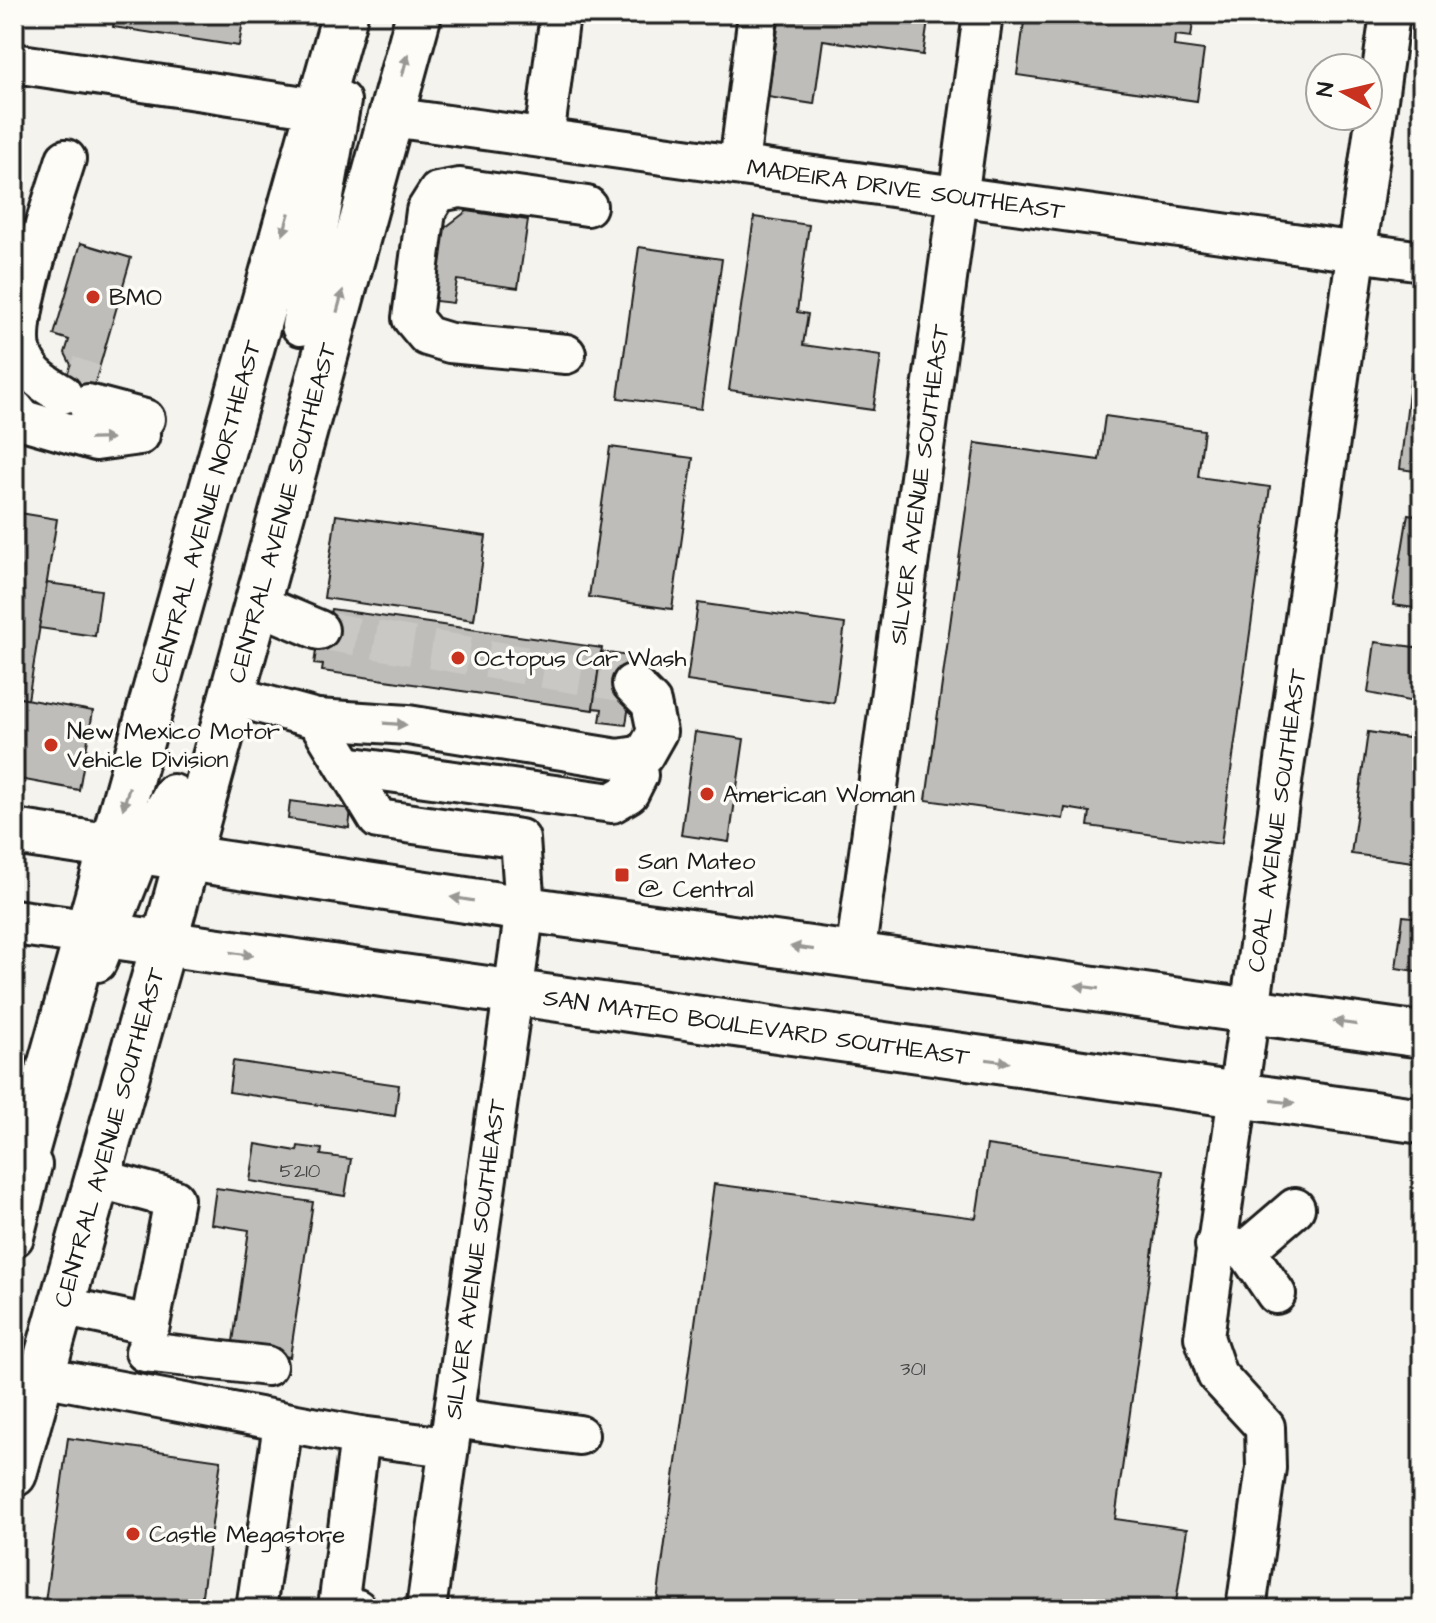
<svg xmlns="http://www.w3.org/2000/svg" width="1436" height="1623" font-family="'Architects Daughter',sans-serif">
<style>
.building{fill:#bebdba;stroke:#1c1c1c;stroke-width:2}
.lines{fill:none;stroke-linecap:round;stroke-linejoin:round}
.minor-tunnel{stroke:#c9c8c4;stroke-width:38;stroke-dasharray:38 19;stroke-linecap:butt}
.minor-casing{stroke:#1c1c1c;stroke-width:44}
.major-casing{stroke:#1c1c1c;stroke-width:50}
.minor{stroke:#fdfcf7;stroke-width:38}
.major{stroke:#fdfcf7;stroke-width:44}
.oneway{fill:#989794}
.poi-dot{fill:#c8321e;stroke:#fdfcf7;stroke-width:3}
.labels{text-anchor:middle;stroke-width:7;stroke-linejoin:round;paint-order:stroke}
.number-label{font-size:20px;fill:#444}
.street-label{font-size:24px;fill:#1c1c1c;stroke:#fdfcf7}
.poi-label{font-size:24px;fill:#1c1c1c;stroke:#fdfcf7;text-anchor:start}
</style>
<rect width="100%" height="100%" fill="#f4f3ee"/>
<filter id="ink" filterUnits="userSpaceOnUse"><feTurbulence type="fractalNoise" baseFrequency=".0125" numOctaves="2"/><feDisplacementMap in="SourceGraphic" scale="16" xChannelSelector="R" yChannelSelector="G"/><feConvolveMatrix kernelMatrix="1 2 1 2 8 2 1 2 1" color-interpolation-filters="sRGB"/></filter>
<g filter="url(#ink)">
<!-- building -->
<g class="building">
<path d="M115 14H244L239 46 113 27Z"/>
<path d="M780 14H929L923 55 823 40 814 104 768 97Z"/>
<path d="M1025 14 1194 16 1191 37 1175 35 1174 46 1204 50 1197 101 1017 75Z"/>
<path d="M467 211 528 220 518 288 457 280 453 303 426 300 442 230Z"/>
<path d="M754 217 809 225 797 312 808 314 803 345 881 356 873 410 729 390Z"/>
<path d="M81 243 131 258 98 372 71 365 65 353 69 340 54 335Z"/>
<path d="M639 247 722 259 701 409 618 398Z"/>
<path d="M1415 341 1422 342V472L1400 469Z"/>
<path d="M71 365 98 372 81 428 54 420Z"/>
<path d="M1105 416 1204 430 1198 477 1270 487 1221 844 1088 826 1090 812 1065 808 1063 819 926 800 975 443 1099 460Z"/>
<path d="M610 447 693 458 672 609 589 597Z"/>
<path d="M14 512 57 519 28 700 14 697Z"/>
<path d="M1408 514 1422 516V609L1393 605Z"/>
<path d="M336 515 486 536 474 620 324 598Z"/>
<path d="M47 583 101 590 95 636 39 628Z"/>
<path d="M698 603 845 624 834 703 687 681Z"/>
<path d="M331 609 602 648 593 710 322 671 323 665 314 664 322 612 330 614Z"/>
<path d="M1375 642 1422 648V863L1351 854 1368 732 1408 738 1414 702 1368 693Z"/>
<path d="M601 652 636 657 626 725 600 722 602 709 593 708Z"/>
<path d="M14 697 93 711 79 790 14 778Z"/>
<path d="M695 732 744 739 729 842 681 835Z"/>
<path d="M290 801 351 809 349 828 288 819Z"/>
<path d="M1403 916 1422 918V972L1396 968Z"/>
<path d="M233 1061 399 1085 395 1116 229 1092Z"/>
<path d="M256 1144 297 1151 298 1146 322 1149 321 1155 351 1159 345 1196 250 1181Z"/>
<path d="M987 1145 1164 1170 1115 1519 1187 1529 1175 1609H656L714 1184 976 1218Z"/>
<path d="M216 1188 313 1202 290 1357 232 1349 249 1230 211 1224Z"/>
<path d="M68 1438 221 1460 200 1609H44Z"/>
</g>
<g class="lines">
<!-- minor-tunnel -->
<g class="minor-tunnel">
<path d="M68 375 94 384"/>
<path d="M319 630 632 684"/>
</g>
<defs>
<g id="minor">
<path d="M14 63 318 108"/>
<path id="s1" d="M391 117 1422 261"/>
<path d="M544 138 560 14"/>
<path d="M739 164 758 14"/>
<path d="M301 326 341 101"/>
<path d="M566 354 450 343 427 336 412 318 426 211 438 192 460 188 587 206"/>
<path d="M62 394C45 384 30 375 23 356 9 322 54 199 66 159"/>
<path d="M88 404 145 419"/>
<path d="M14 409 23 420 96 441 140 435"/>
<path d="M257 604 319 630"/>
<path d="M232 696 317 719 378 819 520 839 525 909 426 1609"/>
<path d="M317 719 408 725 618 759 644 755 657 732 651 703 632 684"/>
<path d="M346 766 612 803 629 793 638 775"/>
<path id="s2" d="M855 956 983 14"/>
<path d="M97 962 141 850 173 794"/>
<path d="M14 1237 32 1165"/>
<path d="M1215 1245 1246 1250 1276 1294"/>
<path d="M1246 1250 1295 1208"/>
<path d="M61 1306 150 1325 174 1199 97 1178"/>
<path d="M145 1352 267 1366"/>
<path d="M41 1376 360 1436"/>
<path d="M453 1418 579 1435"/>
<path d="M256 1609 283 1424"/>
<path d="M357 1609 338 1607 360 1436 448 1447"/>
<path id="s3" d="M1246 1609 1266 1468 1265 1427 1217 1375 1204 1337 1390 14"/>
</g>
<g id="major">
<path d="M14 832 525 909 1422 1035"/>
<path id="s4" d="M14 922 1422 1121"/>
<path id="s5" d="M14 1195 345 14"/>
<path id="s6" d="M14 1474 164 943 419 14"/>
</g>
</defs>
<!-- minor casing -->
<use href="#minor" class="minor-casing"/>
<!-- major casing -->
<use href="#major" class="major-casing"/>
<!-- minor -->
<use href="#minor" class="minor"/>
<!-- major -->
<use href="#major" class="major"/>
</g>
<!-- one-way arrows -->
<defs><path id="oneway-solid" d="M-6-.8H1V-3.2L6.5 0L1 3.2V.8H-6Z" transform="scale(2)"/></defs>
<g class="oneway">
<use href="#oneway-solid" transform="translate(405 65) rotate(-75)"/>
<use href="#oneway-solid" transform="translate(286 224) rotate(106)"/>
<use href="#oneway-solid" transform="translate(340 301) rotate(-75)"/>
<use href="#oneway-solid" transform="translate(101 439) rotate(-1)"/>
<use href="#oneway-solid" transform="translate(395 724) rotate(4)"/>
<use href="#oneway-solid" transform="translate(126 798) rotate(106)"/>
<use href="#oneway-solid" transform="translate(462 899) rotate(-171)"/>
<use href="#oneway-solid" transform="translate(802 948) rotate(-172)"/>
<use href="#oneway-solid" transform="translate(242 954) rotate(8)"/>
<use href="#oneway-solid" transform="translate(1087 987) rotate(-172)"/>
<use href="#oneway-solid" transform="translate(1345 1023) rotate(-172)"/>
<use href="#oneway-solid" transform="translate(998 1061) rotate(8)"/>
<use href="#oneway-solid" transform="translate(1283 1102) rotate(8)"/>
</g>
</g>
<!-- markers -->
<g class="poi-dot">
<circle cx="93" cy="297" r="8"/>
<circle cx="458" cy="658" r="8"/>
<circle cx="51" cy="745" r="8"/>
<circle cx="707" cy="794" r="8"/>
<rect x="614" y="867" width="16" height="16" rx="4"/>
<circle cx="133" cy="1534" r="8"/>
</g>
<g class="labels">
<!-- number labels -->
<g class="number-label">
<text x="300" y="1177">5210</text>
<text x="913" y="1375">301</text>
</g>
<!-- street labels -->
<g class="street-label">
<text dy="8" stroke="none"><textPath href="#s1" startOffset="520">MADEIRA DRIVE SOUTHEAST</textPath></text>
<text dy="8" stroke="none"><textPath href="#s2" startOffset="476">SILVER AVENUE SOUTHEAST</textPath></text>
<text dy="8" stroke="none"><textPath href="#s5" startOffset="710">CENTRAL AVENUE NORTHEAST</textPath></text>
<text dy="8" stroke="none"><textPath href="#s6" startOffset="998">CENTRAL AVENUE SOUTHEAST</textPath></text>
<text dy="8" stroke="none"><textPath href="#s3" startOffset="816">COAL AVENUE SOUTHEAST</textPath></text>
<text dy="8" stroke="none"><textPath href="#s4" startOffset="750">SAN MATEO BOULEVARD SOUTHEAST</textPath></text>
<text dy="8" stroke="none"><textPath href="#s6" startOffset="350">CENTRAL AVENUE SOUTHEAST</textPath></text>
<text transform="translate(475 1259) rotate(-82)" y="8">SILVER AVENUE SOUTHEAST</text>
</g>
<!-- poi labels -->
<g class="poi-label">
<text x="109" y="305">BMO</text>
<text x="474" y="666">Octopus Car Wash</text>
<text x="67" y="739">New Mexico Motor<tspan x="67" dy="28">Vehicle Division</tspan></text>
<text x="723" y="802">American Woman</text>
<text x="638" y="869">San Mateo<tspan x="638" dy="28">@ Central</tspan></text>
<text x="149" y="1542">Castle Megastore</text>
</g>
</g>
<!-- margin -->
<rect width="1436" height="1623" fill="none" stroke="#fdfcf7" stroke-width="48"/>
<rect x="24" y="24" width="1388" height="1575" fill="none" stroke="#1c1c1c" stroke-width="3" filter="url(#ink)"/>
<!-- north arrow -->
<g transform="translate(1344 92) rotate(278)"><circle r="38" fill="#fdfcf7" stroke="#a3a29f" stroke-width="2"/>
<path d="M0-6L14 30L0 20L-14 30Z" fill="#c8321e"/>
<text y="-12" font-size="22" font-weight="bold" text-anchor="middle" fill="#1c1c1c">N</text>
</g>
</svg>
